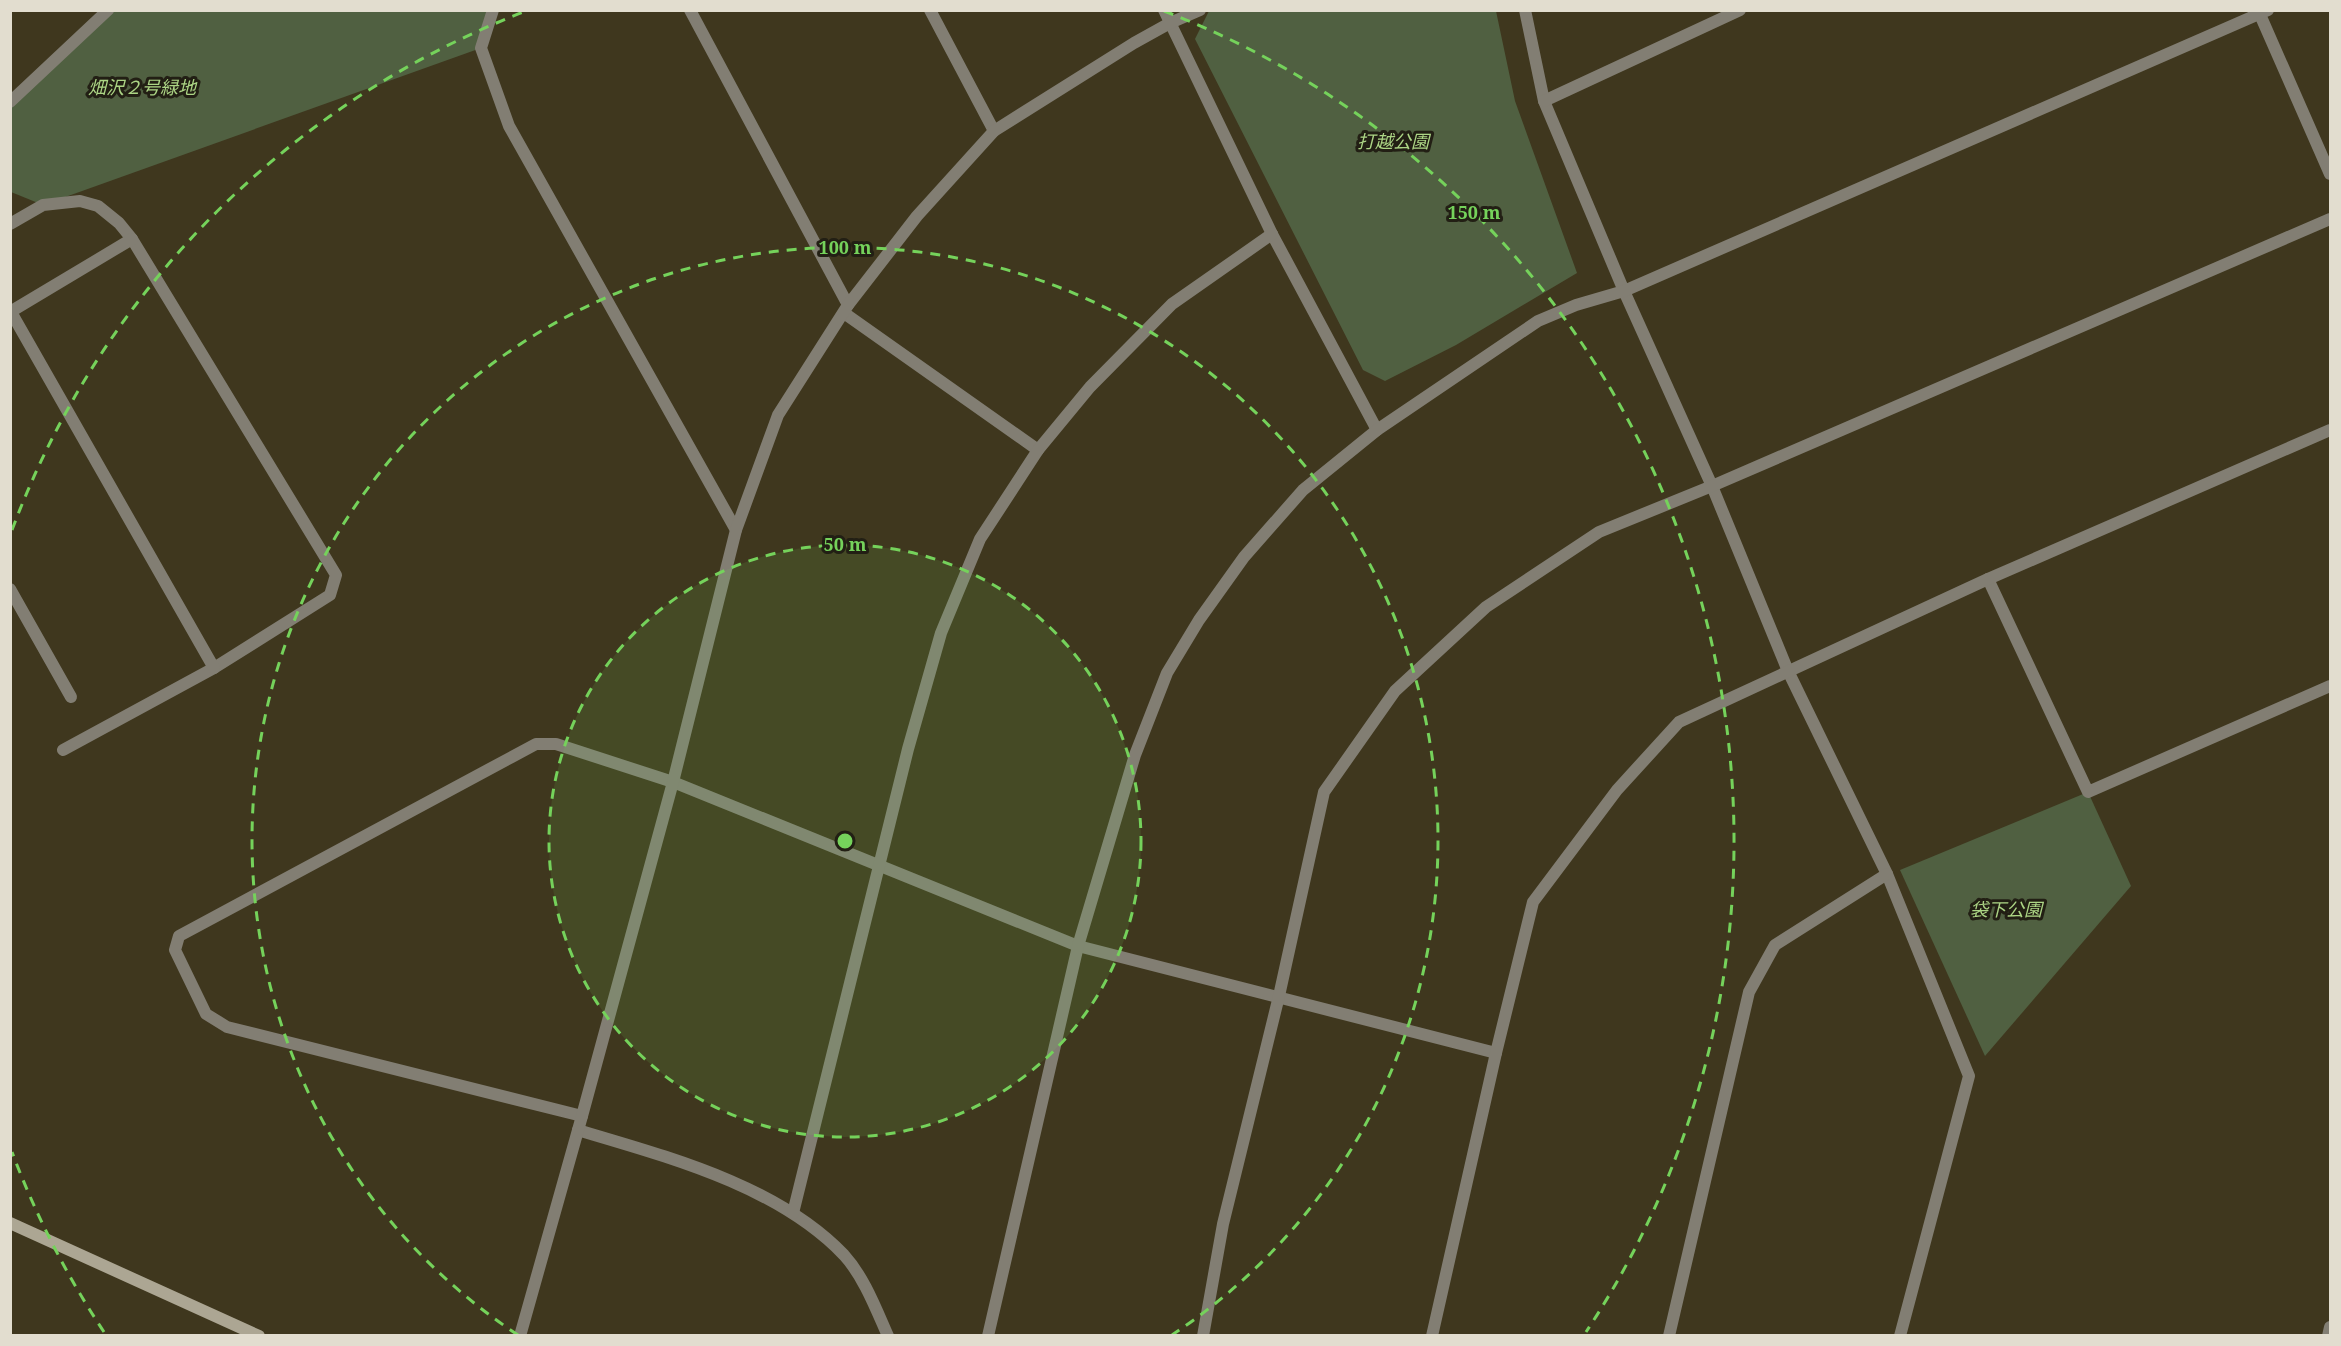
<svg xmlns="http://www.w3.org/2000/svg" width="2341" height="1346" font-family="'Noto Serif','Noto Sans JP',serif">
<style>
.green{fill:#506041}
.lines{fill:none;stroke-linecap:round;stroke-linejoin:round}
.lane{stroke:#827e73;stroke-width:12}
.street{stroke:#827e73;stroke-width:12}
.secondary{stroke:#aca693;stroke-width:12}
.ring{fill:none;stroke:#75d25b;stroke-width:3;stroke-dasharray:10 8}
.labels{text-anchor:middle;stroke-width:6;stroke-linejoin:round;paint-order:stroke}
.park-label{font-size:18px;font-style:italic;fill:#acd585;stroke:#221f14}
.centre{fill:#75d25b;stroke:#221f14;stroke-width:3}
.ring-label{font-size:18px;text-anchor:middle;font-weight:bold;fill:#75d25b;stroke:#221f14;stroke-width:6;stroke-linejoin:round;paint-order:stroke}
</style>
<rect width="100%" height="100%" fill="#3f371e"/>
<!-- green -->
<g class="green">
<path d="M112 11H493L481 48 43 205 11 192 10 99Z"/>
<path d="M1209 11H1496L1515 101 1577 273 1456 345 1385 381 1363 370 1195 39Z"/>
<path d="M2088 792 2131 886 1985 1056 1900 870Z"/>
</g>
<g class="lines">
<!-- lane -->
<path class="lane" d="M2328 1336 2330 1327"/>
<!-- street -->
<g class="street">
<path d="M493 10 481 48 509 126 736 530"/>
<path d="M690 10 848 305"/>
<path d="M930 10 994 131"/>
<path d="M1164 10 1272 234 1377 430"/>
<path d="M1525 10 1544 101 1624 291 1712 486 1788 671 1887 874 1969 1076 1900 1336"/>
<path d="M2258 10 2330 174"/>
<path d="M1544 101 1740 10"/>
<path d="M10 102 108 10"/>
<path d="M10 224 43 205 80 201 98 206 119 223 132 239 336 575 330 595 214 668 63 750"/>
<path d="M10 312 132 239"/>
<path d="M11 312 214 668"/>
<path d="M844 313 1038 450"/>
<path d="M1988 579 2088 792 2330 686"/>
<path d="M10 589 71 697"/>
<path d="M582 1116 227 1027 206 1014 175 950 179 936 536 744H556L673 782 1078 946 1496 1053"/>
<path d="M578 1130C668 1157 777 1185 844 1255 864 1277 876 1309 888 1336"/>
<path d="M793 1213 908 749 941 633 980 539 1038 450 1090 387 1172 304 1272 234"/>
<path d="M520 1336 582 1116 673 782 736 530 778 415 848 305 917 216 994 131 1134 43 1170 23 1200 10"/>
<path d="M988 1336 1078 946 1135 755 1167 673 1199 620 1244 557 1303 490 1377 430 1538 321 1576 305 1624 291 2268 10"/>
<path d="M1203 1336 1223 1224 1279 996 1324 792 1395 691 1486 607 1599 532 1712 486 2330 219"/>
<path d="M1432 1336 1496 1053 1533 902 1617 790 1679 722 1988 579 2330 430"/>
<path d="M1669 1336 1749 992 1775 945 1887 874"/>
</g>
<!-- secondary -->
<path class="secondary" d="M10 1223 259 1336"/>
</g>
<!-- distance rings -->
<circle cx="845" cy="841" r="296" fill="#75d25b" fill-opacity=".12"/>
<g class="ring">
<circle cx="845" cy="841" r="296"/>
<path d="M518 1335A593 593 0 1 1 1172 1335"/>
<path d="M104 1332A889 889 0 0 1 12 1152M12 530A889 889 0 0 1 526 11M1164 11A889 889 0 0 1 1586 1332"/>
</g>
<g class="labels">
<!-- park labels -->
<g class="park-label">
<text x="142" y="94">畑沢２号緑地</text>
<text x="1393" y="148">打越公園</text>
<text x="2006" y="916">袋下公園</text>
</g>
</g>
<circle cx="845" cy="841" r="9" class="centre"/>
<g class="ring-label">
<text x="1474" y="219">150 m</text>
<text x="845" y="254">100 m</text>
<text x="845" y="551">50 m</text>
</g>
<!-- border -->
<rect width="2341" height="1346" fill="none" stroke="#e2ddcf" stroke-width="24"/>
</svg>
